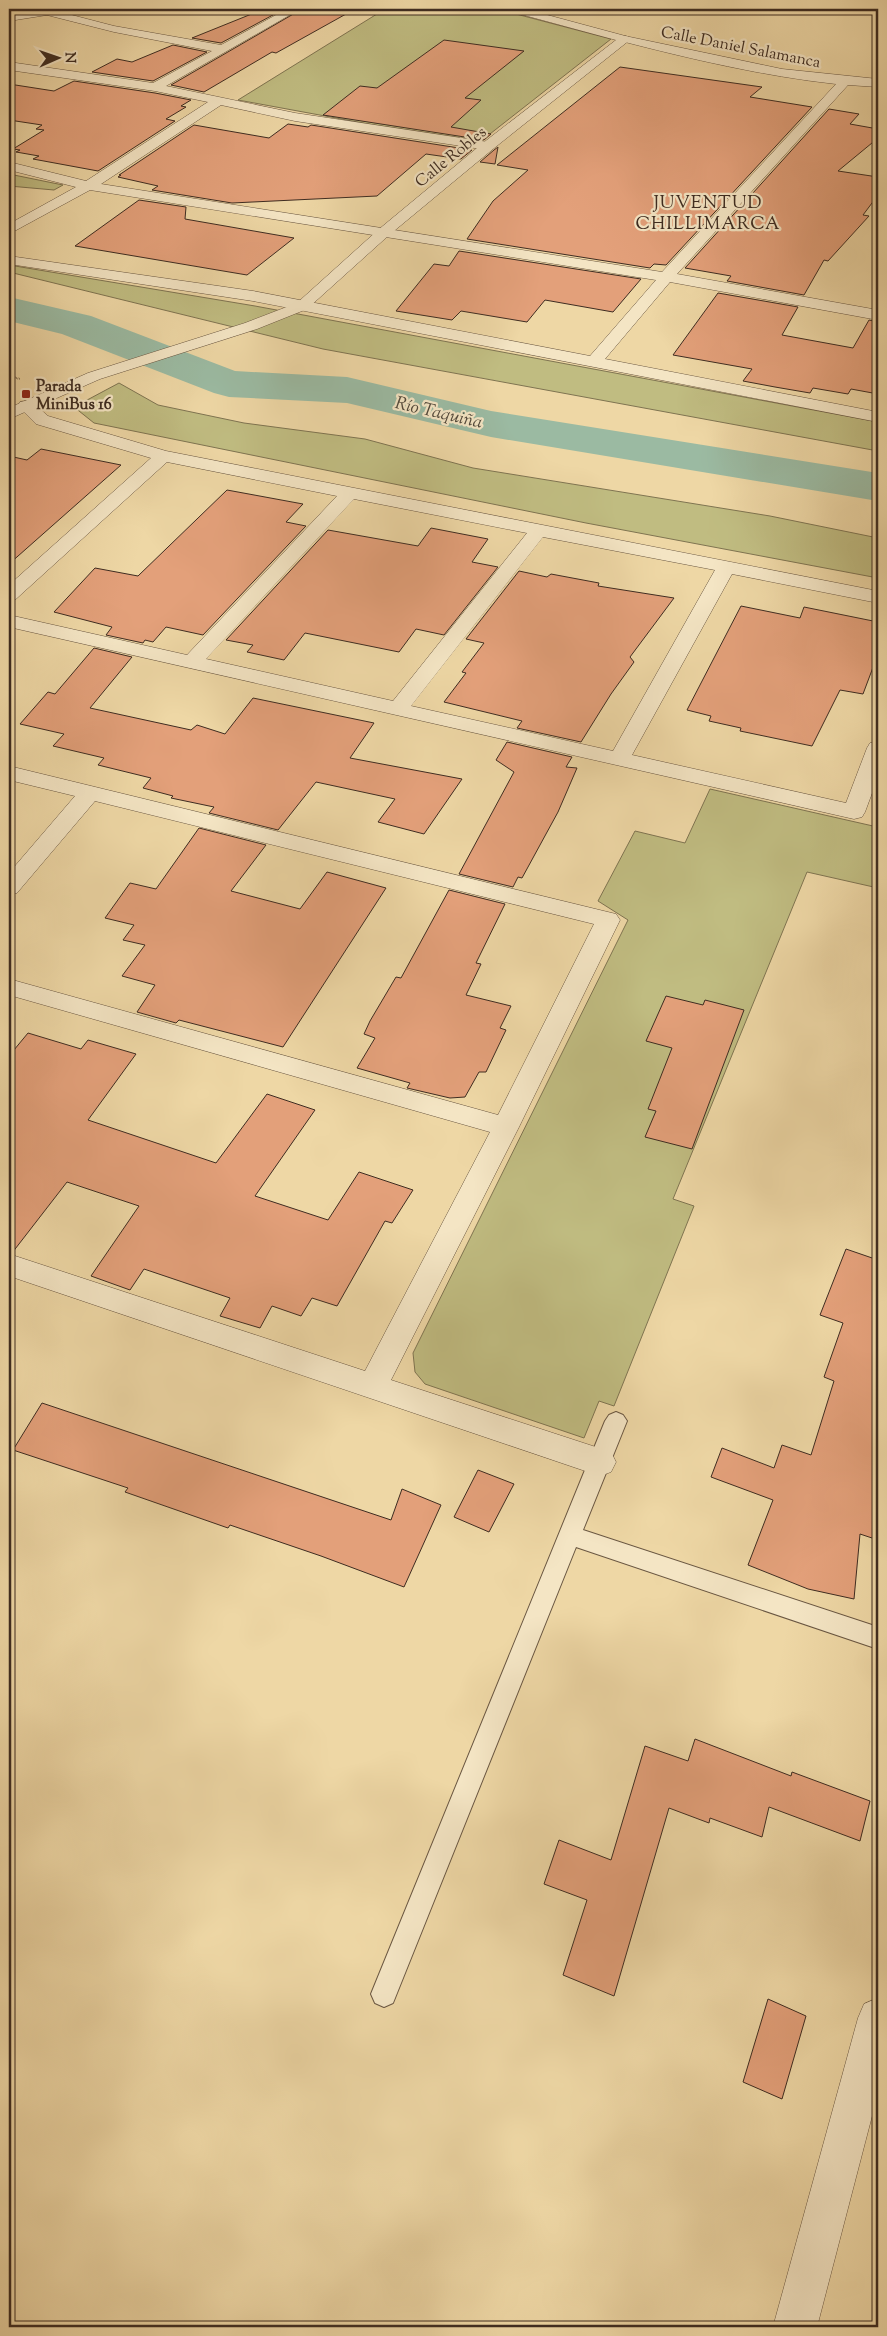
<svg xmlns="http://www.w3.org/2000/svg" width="887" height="2336" font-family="'Sorts Mill Goudy',serif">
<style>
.green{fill:#c0bc81;stroke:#7f7451}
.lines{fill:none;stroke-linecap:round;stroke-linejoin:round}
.canal{fill:#9bbaa2;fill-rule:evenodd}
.river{fill:#9bbaa2;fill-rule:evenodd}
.building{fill:#e3a07a;stroke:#3e2c21}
.service-casing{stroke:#6a5742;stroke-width:2}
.minor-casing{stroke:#6a5742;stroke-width:1}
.tertiary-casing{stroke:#6a5742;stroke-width:1}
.path{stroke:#3e2c21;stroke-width:2;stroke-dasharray:0.5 1;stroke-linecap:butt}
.service{fill:#f4e5c4;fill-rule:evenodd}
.minor{fill:#f4e5c4;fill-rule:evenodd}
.tertiary{fill:#f4e5c4;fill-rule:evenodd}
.poi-dot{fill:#8f2418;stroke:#f4e5c4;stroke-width:2}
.labels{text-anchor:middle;stroke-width:4.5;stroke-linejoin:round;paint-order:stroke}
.far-street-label{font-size:16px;fill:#3e2c21;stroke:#f4e5c4}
.far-poi-label{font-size:16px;font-weight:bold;fill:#3e2c21;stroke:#f4e5c4;text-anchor:start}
.far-neighbourhood-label{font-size:18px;letter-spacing:1px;fill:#3e2c21;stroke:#f4e5c4}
.far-water-label{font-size:18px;font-style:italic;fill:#51483b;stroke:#f4e5c4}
</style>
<rect width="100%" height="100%" fill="#eed7a5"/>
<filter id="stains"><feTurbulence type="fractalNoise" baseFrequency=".004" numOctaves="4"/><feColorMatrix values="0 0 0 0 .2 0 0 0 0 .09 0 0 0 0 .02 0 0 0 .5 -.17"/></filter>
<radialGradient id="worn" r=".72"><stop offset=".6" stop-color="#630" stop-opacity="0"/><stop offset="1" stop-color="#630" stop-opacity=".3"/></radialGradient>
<!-- green -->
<g class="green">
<path d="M385 9H497L611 39 481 141 374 125 238 100Z"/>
<path d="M9 174 63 185 54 190 9 186Z"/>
<path d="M9 265 255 306 878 422V451L323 349 9 272Z"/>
<path d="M119 383 158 405 244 423 365 439 473 468 770 516 878 538V578L586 523 94 423 74 407Z"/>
<path d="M710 789 873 826 878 812V888L807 872 673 1199 694 1206 614 1406 599 1401 584 1438 425 1384 415 1372 413 1353 628 920 598 901 635 831 685 843Z"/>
</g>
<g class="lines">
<!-- canal -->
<path class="canal" d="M9 9H45L42 13 9 18Z"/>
<!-- river -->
<path class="river" d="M9 297 91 316 235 371 347 377 491 411 878 473V501L491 437 347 403 229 397 214 393 62 334 9 321Z"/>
</g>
<!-- building -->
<g class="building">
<path d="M264 9H284L221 43 192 38Z"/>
<path d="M302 9H355L276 53 272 52 204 92 171 85Z"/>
<path d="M444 40 524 51 465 98 481 100 451 127 491 134 484 140 323 115 360 86 377 88Z"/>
<path d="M173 45 207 52 153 81 92 72 117 59 132 62Z"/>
<path d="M620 67 762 87 750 97 812 107 666 265 654 264 650 268 467 239 493 201 528 170 497 165Z"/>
<path d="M74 81 155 93 191 100 181 106 186 107 166 119 175 121 98 171 33 159 39 156 16 152 20 150 13 149 44 130 36 129 42 125 9 120V84L54 91Z"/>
<path d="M829 109 859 114 850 124 878 129V138L838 171 878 177V195L863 215 869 216 828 261 824 260 804 295 727 281 731 276 685 268Z"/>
<path d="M288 124 308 127 311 125 472 150 461 159 426 154 377 196 232 203 152 190 158 186 118 177 121 175H119L194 125 269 138Z"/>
<path d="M498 147 495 164 480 162 494 150Z"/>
<path d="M139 200 186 207 185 219 294 238 247 275 75 246Z"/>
<path d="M459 251 641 279 613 312 545 300 527 322 461 311 452 320 396 311 434 264 449 266Z"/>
<path d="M718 293 798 307 782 335 853 348 869 320 878 322V394L851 389 848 394 813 388 810 393 775 387 743 381 752 369 673 355Z"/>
<path d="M41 449 121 465 9 564V456L27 460Z"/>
<path d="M227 490 303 504 286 522 306 526 203 635 166 627 153 642 145 640 143 643 106 635 112 627 54 612 95 568 138 576Z"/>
<path d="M431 528 488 539 472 562 498 567 444 635 416 629 399 652 305 633 284 660 247 652 253 645 226 640 328 530 418 546Z"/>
<path d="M519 571 547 577 551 574 599 583 598 586 674 598 630 657 634 662 611 694 581 742 517 728 522 721 444 702 466 673 462 672 484 643 466 639Z"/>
<path d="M741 606 800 618 804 607 878 622V654L863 694 840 690 812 746 740 731 741 728 709 721 711 716 687 710Z"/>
<path d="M94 648 132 657 90 708 191 730 197 725 225 734 253 698 374 723 350 758 462 779 424 834 378 822 395 799 316 782 278 830 209 813 214 807 171 798 173 796 143 788 151 778 98 765 104 758 53 746 64 734 20 724 48 692 55 694Z"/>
<path d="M507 742 572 757 566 767 577 768 558 812 522 878 518 877 513 887 459 874 514 772 496 760Z"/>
<path d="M199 828 266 845 231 891 300 909 327 872 386 888 283 1047 179 1020 176 1023 137 1012 155 985 122 976 145 945 123 940 134 925 105 918 130 883 156 889Z"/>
<path d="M449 890 505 904 476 963 481 964 466 995 511 1006 500 1028 506 1030 486 1072H479L465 1097 450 1098 407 1088 410 1083 357 1068 375 1038 364 1034 370 1021 396 977 401 978Z"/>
<path d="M666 996 703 1005 705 1000 744 1010 692 1149 645 1137 656 1111 648 1109 672 1048 646 1041Z"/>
<path d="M28 1033 81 1049 88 1040 136 1054 88 1120 216 1163 267 1094 315 1110 255 1196 328 1220 359 1172 413 1190 392 1223 385 1221 337 1306 312 1298 301 1316 272 1306 260 1328 220 1316 230 1298 144 1269 130 1290 91 1276 139 1206 67 1182 12 1253 9 1252V1056Z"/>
<path d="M846 1249 878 1260V1540L860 1534 854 1599 808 1589 748 1565 773 1500 711 1477 722 1448 774 1468 782 1445 811 1455 834 1381 824 1377 843 1323 820 1315Z"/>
<path d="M42 1403 391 1520 402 1489 441 1505 404 1587 321 1556 230 1525 228 1528 125 1492 128 1488 13 1450Z"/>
<path d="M478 1470 514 1484 489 1532 454 1517Z"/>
<path d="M695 1739 791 1776 792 1772 870 1801 860 1841 769 1807 762 1837 710 1818 709 1823 669 1808 614 1996 563 1975 587 1900 544 1884 559 1840 611 1860 645 1746 688 1761Z"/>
<path d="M768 1999 806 2016 782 2099 743 2082Z"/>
</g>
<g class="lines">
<defs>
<path id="service" d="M616 1412 623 1415 627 1421 583 1530 878 1627V1649L576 1547 393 2003 384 2007 375 2003 371 1994 605 1421 609 1415Z"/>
<g id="minor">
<path d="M46 9H70L64 13 114 26 221 45 287 9H300L166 86 295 113 488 142 495 146 488 150 295 121 221 105 101 184 662 272 836 84C763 76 691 59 621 41L619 39 621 37 625 36 782 69 878 79V87L848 85 677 274 878 310V320L670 282 605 359 878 412V422L253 301 9 264V256L253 291 590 356 656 280 90 190 9 234V224L76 187 9 170V162L86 181 208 102 155 91 9 70V62L153 83 212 51 114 32 47 15 9 21V15Z"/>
<path d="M26 401 32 402 48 416 166 451 878 591V603L732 574 632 755 846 803 867 748 870 743 878 742V777L865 812 862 817 854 819 9 627V615L187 655 337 496 167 462 16 599 9 601V585L151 458 36 424 18 406 20 402ZM354 499 527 533 393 701 206 659ZM543 537 715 570 613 751 411 706Z"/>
<path d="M9 766 616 914 620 920 519 1127 391 1380 611 1452 616 1462 611 1472 600 1476 9 1276V1254L365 1371 490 1132 9 995V979L498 1115 594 924 95 801 17 893 9 895V873L75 796 9 780Z"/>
<path d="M878 1998V2093L817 2327H773L858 2018 864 2004Z"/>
</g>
<path id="tertiary" d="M507 9H525L629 37 631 39 493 149 388 236 307 309 257 329 100 379 9 419V408L88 373 245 323 297 303 378 230 483 143 616 40 509 11Z"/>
</defs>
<!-- service casing -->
<use href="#service" class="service-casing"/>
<!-- minor casing -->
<use href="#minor" class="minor-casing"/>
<!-- tertiary casing -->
<use href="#tertiary" class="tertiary-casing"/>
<!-- path -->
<path class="path" d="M9 376 20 379"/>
<!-- service -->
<use href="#service" class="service"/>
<!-- minor -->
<use href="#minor" class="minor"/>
<!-- tertiary -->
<use href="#tertiary" class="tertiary"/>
</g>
<!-- markers -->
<rect class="poi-dot" x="21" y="389" width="10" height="10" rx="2.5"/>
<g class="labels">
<!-- far-street labels -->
<g class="far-street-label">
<text transform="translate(741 46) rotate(11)" y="6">Calle Daniel Salamanca</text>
<text transform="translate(450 156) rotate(-39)" y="6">Calle Robles</text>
</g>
<!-- far-poi labels -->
<g class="far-poi-label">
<text x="36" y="391">Parada<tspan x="36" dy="18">MiniBus 16</tspan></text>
</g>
<!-- far-neighbourhood labels -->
<g class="far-neighbourhood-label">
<text x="708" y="208">JUVENTUD<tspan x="708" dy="21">CHILLIMARCA</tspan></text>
</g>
<!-- far-water labels -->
<g class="far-water-label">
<text transform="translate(439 412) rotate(13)" y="6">Río Taquiña</text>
</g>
</g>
<!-- margin -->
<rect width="887" height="2336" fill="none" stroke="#eed7a5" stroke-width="30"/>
<rect x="10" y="10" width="867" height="2316" fill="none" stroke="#3e2c21" stroke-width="2.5"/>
<rect x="15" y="15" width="857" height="2306" fill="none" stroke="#3e2c21"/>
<!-- north arrow -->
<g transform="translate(58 58) rotate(88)" stroke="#f4e5c4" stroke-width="4" paint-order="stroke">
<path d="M0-4L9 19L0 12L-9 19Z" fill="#3e2c21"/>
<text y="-8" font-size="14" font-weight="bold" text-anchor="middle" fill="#3e2c21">N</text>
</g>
<rect width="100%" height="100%" filter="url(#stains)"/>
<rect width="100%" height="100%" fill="url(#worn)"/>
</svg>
